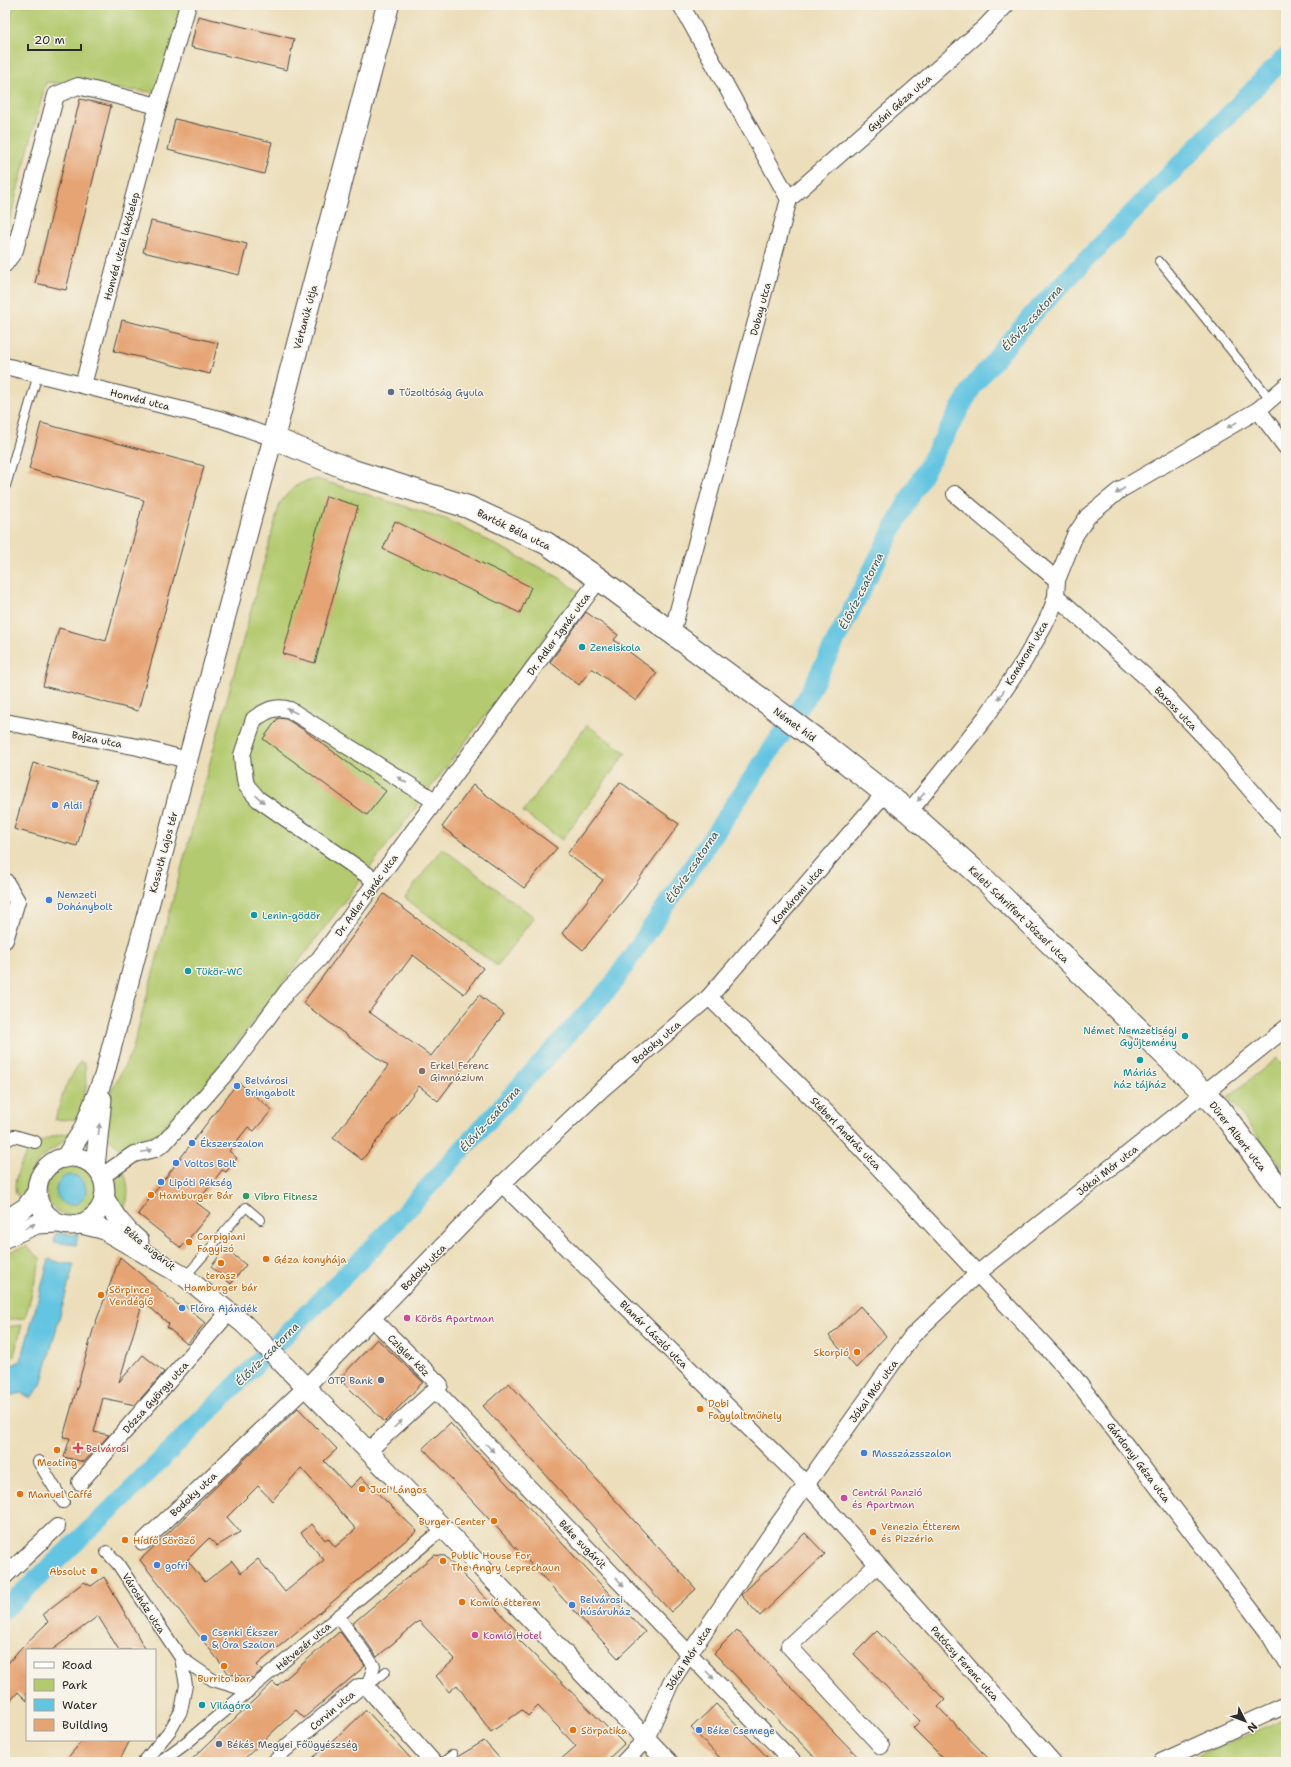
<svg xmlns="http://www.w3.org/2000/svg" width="1291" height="1767" font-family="'Shantell Sans',sans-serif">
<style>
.green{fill:#b4ca6f;stroke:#707a4d}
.water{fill:#64c5e2;stroke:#487886}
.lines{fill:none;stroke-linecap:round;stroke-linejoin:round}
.canal{stroke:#64c5e2;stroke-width:19}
.building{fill:#e6a475;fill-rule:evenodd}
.service-casing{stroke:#484640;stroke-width:10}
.pedestrian-casing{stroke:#484640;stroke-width:14}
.minor-casing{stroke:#484640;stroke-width:18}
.tertiary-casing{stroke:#484640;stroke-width:21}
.secondary-casing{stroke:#484640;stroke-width:24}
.service{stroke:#fff;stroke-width:8}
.pedestrian{stroke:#fff;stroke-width:12}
.minor{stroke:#fff;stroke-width:16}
.tertiary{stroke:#fff;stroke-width:19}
.secondary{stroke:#fff;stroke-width:22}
.oneway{fill:#a0a0a0}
.service-dot{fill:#5c6f8a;stroke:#f7f3e8;stroke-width:1.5}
.culture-dot{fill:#0f9aa8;stroke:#f7f3e8;stroke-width:1.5}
.shop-dot{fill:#3f7fe0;stroke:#f7f3e8;stroke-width:1.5}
.education-dot{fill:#8d6e63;stroke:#f7f3e8;stroke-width:1.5}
.food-dot{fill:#e8710a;stroke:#f7f3e8;stroke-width:1.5}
.leisure-dot{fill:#2e9e5b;stroke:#f7f3e8;stroke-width:1.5}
.hotel-dot{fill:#d1479c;stroke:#f7f3e8;stroke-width:1.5}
.health-dot{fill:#e0444e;stroke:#f7f3e8;stroke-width:1.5}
.labels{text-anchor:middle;stroke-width:3;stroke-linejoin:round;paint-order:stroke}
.street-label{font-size:10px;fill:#2b2b2b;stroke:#f7f3e8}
.service-label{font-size:10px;fill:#4e5e75;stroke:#f7f3e8;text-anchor:start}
.culture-label{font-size:10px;fill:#0d838f;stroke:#f7f3e8;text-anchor:start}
.shop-label{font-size:10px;fill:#366cbe;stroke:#f7f3e8;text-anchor:start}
.education-label{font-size:10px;fill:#785e54;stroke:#f7f3e8;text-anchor:start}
.food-label{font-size:10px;fill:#c56008;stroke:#f7f3e8;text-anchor:start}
.leisure-label{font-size:10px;fill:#27864d;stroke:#f7f3e8;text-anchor:start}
.hotel-label{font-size:10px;fill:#b23c85;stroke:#f7f3e8;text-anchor:start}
.health-label{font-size:10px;fill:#be3a42;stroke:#f7f3e8;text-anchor:start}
.water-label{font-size:11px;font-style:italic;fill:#3c5962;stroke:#f7f3e8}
</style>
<rect width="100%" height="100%" fill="#f7f3e8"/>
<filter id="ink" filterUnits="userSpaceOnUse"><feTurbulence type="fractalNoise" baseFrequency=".025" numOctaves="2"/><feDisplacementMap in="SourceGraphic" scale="8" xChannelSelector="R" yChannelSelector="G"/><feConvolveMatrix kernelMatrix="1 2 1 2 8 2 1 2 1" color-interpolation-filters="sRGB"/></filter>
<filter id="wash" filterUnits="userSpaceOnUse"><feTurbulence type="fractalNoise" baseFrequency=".012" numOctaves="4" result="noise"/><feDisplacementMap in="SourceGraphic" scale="16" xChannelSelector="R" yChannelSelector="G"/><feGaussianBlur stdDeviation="0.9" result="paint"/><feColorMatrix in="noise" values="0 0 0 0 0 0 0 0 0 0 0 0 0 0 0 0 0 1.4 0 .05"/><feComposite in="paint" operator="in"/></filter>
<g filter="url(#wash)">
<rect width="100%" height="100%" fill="#ecdeba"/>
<!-- green -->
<g class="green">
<path d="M14 5H187L162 93 46 82 5 237V38Z"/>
<path d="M317 479 446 519 560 578 579 592 165 1138 127 1155 105 1135 111 1092 132 1051 280 503C294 486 296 483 317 479Z"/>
<path d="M587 725 626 753 562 840 523 812Z"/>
<path d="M442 848 534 917 497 966 405 898Z"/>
<path d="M1277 1058 1286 1070V1172L1228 1097Z"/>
<path d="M80 1062 85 1064 86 1087 78 1119 55 1120 65 1087Z"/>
<path d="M70 1133C61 1147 45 1151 36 1165 27 1176 30 1189 17 1196 14 1190 15 1181 17 1175 25 1147 42 1136 70 1133Z"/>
<circle cx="71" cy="1190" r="25"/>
<path d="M124 1171C128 1184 130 1197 124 1209 115 1199 109 1179 124 1171Z"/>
<path d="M26 1246 41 1259 25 1318 5 1320V1260L11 1251Z"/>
<path d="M22 1325 14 1356 5 1360V1327Z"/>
<path d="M1286 1718V1762H1183Z"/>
</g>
<!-- water -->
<g class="water">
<circle cx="71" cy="1190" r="15"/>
<path d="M56 1233 78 1235 76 1245 54 1242Z"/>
<path d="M49 1259 61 1263 74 1264 41 1385 31 1398 21 1393 5 1397V1368L21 1361Z"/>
</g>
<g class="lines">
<!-- canal -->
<path class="canal" d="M5 1609 121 1500 375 1245 612 985 807 697 900 515 973 386 1032 315 1286 56"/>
</g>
<g id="blocks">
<!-- building -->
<g class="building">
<path d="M198 16 294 39 287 70 191 47Z"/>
<path d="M80 99 111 106 66 290 35 283Z"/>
<path d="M175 119 272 142 264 174 168 150Z"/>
<path d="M151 221 247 244 239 275 143 252Z"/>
<path d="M122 320 218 343 210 374 114 351Z"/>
<path d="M41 423 204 466 138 711 43 686 59 628 106 641 144 500 29 469Z"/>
<path d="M326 496 358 506 315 663 283 654Z"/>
<path d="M395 521 531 587 520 613 383 549Z"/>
<path d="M586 612 618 635 614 640 657 673 636 701 592 668 579 685 550 662Z"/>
<path d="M278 718 286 719 304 730 386 791 367 815 263 739Z"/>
<path d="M33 763 96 781 77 846 14 829Z"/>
<path d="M620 782 679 824 626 897 583 950 562 933 603 880 567 854Z"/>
<path d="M473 785 557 848 524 888 442 827Z"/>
<path d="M384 894 483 968 464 994 413 955 369 1012 431 1056 479 995 504 1014 438 1101 419 1086 362 1160 333 1138 388 1066 303 1003Z"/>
<path d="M238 1082 272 1110 254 1131 248 1127 229 1151 237 1158 226 1172 222 1170 197 1203 210 1213 181 1248 138 1214Z"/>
<path d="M225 1248 246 1265 231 1284 211 1267Z"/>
<path d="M120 1257 183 1309 185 1306 205 1323 187 1344 167 1327 169 1324 143 1301 119 1382 143 1355 164 1372 135 1405 103 1398 94 1432 109 1435 84 1462 64 1457 70 1438 63 1437 81 1374 93 1330Z"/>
<path d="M860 1306 886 1336 856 1368 829 1336Z"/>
<path d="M377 1339 423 1382 385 1422 339 1379Z"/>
<path d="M509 1383 696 1589 671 1612 483 1406Z"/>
<path d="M298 1408 337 1449 324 1461 350 1488 361 1477 417 1531 257 1665 262 1670 253 1678 229 1674 140 1560ZM301 1468 356 1529 335 1547 328 1538 325 1540 312 1524 301 1533 324 1560 285 1592 258 1559 241 1573 232 1561 205 1582 187 1560 209 1538 217 1546 240 1532 227 1517 258 1486 272 1501Z"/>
<path d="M450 1423 645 1632 618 1658 423 1448Z"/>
<path d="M805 1533 825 1554 760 1616 741 1595Z"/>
<path d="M434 1555 445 1556 519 1633 515 1636 624 1744 605 1762H558L576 1746 538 1706 528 1716 522 1710 491 1732 457 1685 449 1692 436 1676 455 1659 419 1621 377 1657 353 1623Z"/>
<path d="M104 1577 146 1650H119L98 1616 52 1650H27V1701L18 1692 5 1707V1667L19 1650 48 1622 43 1614 84 1582 91 1586Z"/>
<path d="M737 1630 809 1706 863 1762H819L714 1653Z"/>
<path d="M877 1631 945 1700 938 1707 992 1762H947L913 1728 920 1721 854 1654Z"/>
<path d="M339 1632 341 1633 365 1666 304 1718 296 1710 241 1762H189L273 1682 277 1686Z"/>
<path d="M716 1704 772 1762H724L691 1728Z"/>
<path d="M366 1710 414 1762H308L342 1733Z"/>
<path d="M83 1740H130L119 1762H64Z"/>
<path d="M484 1741 503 1762H452L457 1757Z"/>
</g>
</g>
</g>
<g filter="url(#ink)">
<use href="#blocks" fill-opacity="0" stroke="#484640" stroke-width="1"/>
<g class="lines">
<defs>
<g id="service">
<path d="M1159 261 1271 400"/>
<path d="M6 486 38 374"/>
<path d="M185 1277 246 1207 261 1220"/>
<path d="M368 1687 386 1671"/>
<path d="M278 1755 283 1762"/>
<path d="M269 1762 281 1752"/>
<path d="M443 1762 453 1754"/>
</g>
<g id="pedestrian">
<path d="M5 1141 14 1136 35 1142"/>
<path d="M39 1462 63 1502"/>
<path d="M107 1552 118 1564 181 1658 186 1685 181 1711 171 1729 144 1762"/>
<path d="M338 1616 374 1666 367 1687"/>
<path d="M181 1658 213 1680 249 1691"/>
<path d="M160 1762 186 1743 444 1528"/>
</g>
<g id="minor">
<path d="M789 199 985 27 1006 5"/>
<path d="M5 264 15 250 56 95 78 86 158 106"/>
<path d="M5 366 223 420 273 438"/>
<path d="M83 385 158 106 188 5"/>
<path d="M1258 410 1286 447"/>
<path d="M955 494 1057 580"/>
<path d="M1056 596 1157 687 1214 747 1286 831"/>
<path d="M672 633 789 199 681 5"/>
<path d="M5 722 138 747 187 760"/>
<path d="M909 812 986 717 1024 661 1044 626 1052 609 1056 596 1057 580 1075 535 1088 516 1120 490 1258 410 1286 386"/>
<path d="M5 881 17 901 5 940"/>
<path d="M376 881 258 799 246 785 243 766 242 755 254 719C266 711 275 705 290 710L435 801"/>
<path d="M709 997 836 1122 1074 1377 1267 1631 1286 1663"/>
<path d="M102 1176 134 1154 155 1149 164 1143 232 1066 288 990 319 959 599 579"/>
<path d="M502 1184 806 1484 1053 1762"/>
<path d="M373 1319 440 1385 435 1390"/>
<path d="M369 1450 435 1390 793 1762"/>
<path d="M80 1482 230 1311"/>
<path d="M143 1542 306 1387 502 1184 601 1090 709 997 885 793"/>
<path d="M877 1565 789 1646 881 1746"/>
<path d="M5 1576 57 1527"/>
<path d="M281 1752 359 1687H367L433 1762"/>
<path d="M624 1762 646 1739 671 1682 689 1654 769 1537 912 1336 978 1273 1286 1028"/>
<path d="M1161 1762 1286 1705"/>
</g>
<g id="tertiary">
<circle cx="71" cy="1191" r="34"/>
<path d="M65 1158 83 1130 104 1076 273 438"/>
<path d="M95 1167 102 1099"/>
<path d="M104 1197C114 1215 123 1228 139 1241"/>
<path d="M5 1221 26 1207 37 1192"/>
<path d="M81 1224 102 1229 185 1277 244 1324 452 1537 668 1762"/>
<path d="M5 1238 37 1224 58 1223"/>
</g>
<path id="secondary" d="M388 5 273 438 353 471 468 507 546 543 599 579 825 746 909 812 985 880 1204 1093 1219 1108 1286 1198"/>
</defs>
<!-- service casing -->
<use href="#service" class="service-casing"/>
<!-- pedestrian casing -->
<use href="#pedestrian" class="pedestrian-casing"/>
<!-- minor casing -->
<use href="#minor" class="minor-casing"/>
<!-- tertiary casing -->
<use href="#tertiary" class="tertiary-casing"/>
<!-- secondary casing -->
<use href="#secondary" class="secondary-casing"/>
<!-- service -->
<use href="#service" class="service"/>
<!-- pedestrian -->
<use href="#pedestrian" class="pedestrian"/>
<!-- minor -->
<use href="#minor" class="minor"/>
<!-- tertiary -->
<use href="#tertiary" class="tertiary"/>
<!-- secondary -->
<use href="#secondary" class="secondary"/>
</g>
<!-- one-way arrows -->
<defs><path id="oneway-solid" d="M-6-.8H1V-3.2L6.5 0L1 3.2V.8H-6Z"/></defs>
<g class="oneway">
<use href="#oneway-solid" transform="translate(1232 425) rotate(150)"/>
<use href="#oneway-solid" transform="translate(1120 491) rotate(147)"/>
<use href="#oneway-solid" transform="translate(1001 695) rotate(124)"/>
<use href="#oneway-solid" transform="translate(292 711) rotate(-156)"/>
<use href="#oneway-solid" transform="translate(402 780) rotate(-147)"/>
<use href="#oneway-solid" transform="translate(921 797) rotate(129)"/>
<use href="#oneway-solid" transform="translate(260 799) rotate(40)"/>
<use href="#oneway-solid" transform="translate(99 1129) rotate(-84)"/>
<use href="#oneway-solid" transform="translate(147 1151) rotate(-15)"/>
<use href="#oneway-solid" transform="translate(30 1226) rotate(-24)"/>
<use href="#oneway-solid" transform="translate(398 1424) rotate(-42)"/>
<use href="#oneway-solid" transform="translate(490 1448) rotate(46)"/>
<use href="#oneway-solid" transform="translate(620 1582) rotate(46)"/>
<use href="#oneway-solid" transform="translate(710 1675) rotate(46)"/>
</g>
</g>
<!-- markers -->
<g class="service-dot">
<circle cx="391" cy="392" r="4"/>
<circle cx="381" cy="1380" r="4"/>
<circle cx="219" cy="1744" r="4"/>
</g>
<g class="culture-dot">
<circle cx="582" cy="647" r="4"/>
<circle cx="254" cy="915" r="4"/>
<circle cx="188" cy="971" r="4"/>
<circle cx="1185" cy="1036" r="4"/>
<circle cx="1140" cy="1060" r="4"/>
<circle cx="202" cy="1705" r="4"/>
</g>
<g class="shop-dot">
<circle cx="55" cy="805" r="4"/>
<circle cx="49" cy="900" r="4"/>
<circle cx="237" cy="1086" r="4"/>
<circle cx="192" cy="1143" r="4"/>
<circle cx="176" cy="1163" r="4"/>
<circle cx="161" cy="1182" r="4"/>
<circle cx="182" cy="1308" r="4"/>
<circle cx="864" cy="1453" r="4"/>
<circle cx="157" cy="1565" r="4"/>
<circle cx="572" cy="1605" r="4"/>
<circle cx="204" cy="1638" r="4"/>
<circle cx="699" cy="1730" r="4"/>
</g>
<circle class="education-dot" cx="422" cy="1071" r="4"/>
<g class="food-dot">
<circle cx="151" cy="1195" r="4"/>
<circle cx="189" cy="1242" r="4"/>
<circle cx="266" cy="1259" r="4"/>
<circle cx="221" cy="1263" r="4"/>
<circle cx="101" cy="1295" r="4"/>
<circle cx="857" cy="1352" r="4"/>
<circle cx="700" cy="1409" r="4"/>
<circle cx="57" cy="1450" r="4"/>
<circle cx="362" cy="1489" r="4"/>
<circle cx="20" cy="1494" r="4"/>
<circle cx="494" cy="1521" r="4"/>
<circle cx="873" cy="1532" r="4"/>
<circle cx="125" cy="1540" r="4"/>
<circle cx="443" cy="1561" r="4"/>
<circle cx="94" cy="1571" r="4"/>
<circle cx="462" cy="1602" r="4"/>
<circle cx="224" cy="1666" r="4"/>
<circle cx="573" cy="1730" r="4"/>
</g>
<circle class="leisure-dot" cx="246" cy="1196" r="4"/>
<g class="hotel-dot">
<circle cx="407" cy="1318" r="4"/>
<circle cx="844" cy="1498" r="4"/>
<circle cx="475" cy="1635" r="4"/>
</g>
<path class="health-dot" d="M76 1442h4v4h4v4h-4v4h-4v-4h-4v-4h4z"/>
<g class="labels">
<!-- street labels -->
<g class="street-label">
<text transform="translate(899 103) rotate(-41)" y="4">Gyóni Géza utca</text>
<text transform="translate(121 246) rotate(-75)" y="4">Honvéd utcai lakótelep</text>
<text transform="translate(760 309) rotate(-75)" y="4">Dobay utca</text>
<text transform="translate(305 317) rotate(-75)" y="4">Vértanúk útja</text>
<text transform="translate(140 399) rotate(14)" y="4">Honvéd utca</text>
<text transform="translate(514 529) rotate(26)" y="4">Bartók Béla utca</text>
<text transform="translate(558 634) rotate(-54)" y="4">Dr. Adler Ignác utca</text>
<text transform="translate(1026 653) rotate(-59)" y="4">Komáromi utca</text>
<text transform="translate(1176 708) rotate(46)" y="4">Baross utca</text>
<text transform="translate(795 724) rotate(36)" y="4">Német híd</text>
<text transform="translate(97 739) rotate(11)" y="4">Bajza utca</text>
<text transform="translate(163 852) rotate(-75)" y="4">Kossuth Lajos tér</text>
<text transform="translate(366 895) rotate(-54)" y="4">Dr. Adler Ignác utca</text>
<text transform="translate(797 895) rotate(-49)" y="4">Komáromi utca</text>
<text transform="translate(1019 914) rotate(44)" y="4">Keleti Schriffert József utca</text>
<text transform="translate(656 1042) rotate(-41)" y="4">Bodoky utca</text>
<text transform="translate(846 1133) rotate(46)" y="4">Stéberl András utca</text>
<text transform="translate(1238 1136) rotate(52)" y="4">Dürer Albert utca</text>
<text transform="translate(1107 1170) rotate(-38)" y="4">Jókai Mór utca</text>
<text transform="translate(150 1248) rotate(39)" y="4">Béke sugárút</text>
<text transform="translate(423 1267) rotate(-46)" y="4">Bodoky utca</text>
<text transform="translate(654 1334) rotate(45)" y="4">Blanár László utca</text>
<text transform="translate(409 1355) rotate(45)" y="4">Czigler köz</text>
<text transform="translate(873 1391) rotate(-54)" y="4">Jókai Mór utca</text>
<text transform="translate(155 1397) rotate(-48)" y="4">Dózsa György utca</text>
<text transform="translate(1139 1462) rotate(53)" y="4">Gárdonyi Géza utca</text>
<text transform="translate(193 1494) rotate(-43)" y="4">Bodoky utca</text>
<text transform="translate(583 1544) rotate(46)" y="4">Béke sugárút</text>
<text transform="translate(144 1603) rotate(57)" y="4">Városház utca</text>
<text transform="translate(303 1646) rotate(-40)" y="4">Hétvezér utca</text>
<text transform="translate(688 1658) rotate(-57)" y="4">Jókai Mór utca</text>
<text transform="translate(965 1663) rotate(48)" y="4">Patócsy Ferenc utca</text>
<text transform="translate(332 1710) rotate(-40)" y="4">Corvin utca</text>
</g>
<!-- service labels -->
<g class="service-label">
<text x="399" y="396">Tűzoltóság Gyula</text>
<text x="373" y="1384" text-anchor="end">OTP Bank</text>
<text x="227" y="1748">Békés Megyei Főügyészség</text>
</g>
<!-- culture labels -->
<g class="culture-label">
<text x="590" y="651">Zeneiskola</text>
<text x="262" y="919">Lenin-gödör</text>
<text x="196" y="975">Tükör-WC</text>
<text x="1177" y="1034" text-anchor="end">Német Nemzetiségi<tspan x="1177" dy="12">Gyűjtemény</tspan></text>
<text x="1140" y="1076" text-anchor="middle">Máriás<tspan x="1140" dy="12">ház tájház</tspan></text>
<text x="210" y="1709">Világóra</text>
</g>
<!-- shop labels -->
<g class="shop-label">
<text x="63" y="809">Aldi</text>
<text x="57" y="898">Nemzeti<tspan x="57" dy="12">Dohánybolt</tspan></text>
<text x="245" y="1084">Belvárosi<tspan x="245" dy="12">Bringabolt</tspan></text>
<text x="200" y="1147">Ékszerszalon</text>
<text x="184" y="1167">Voltos Bolt</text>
<text x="169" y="1186">Lipóti Pékség</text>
<text x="190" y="1312">Flóra Ajándék</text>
<text x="872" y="1457">Masszázsszalon</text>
<text x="165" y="1569">gofri</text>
<text x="580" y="1603">Belvárosi<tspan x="580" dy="12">húsáruház</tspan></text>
<text x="212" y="1636">Csenki Ékszer<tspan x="212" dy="12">&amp; Óra Szalon</tspan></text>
<text x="707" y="1734">Béke Csemege</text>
</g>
<!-- education labels -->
<g class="education-label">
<text x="430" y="1069">Erkel Ferenc<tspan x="430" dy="12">Gimnázium</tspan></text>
</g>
<!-- food labels -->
<g class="food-label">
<text x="159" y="1199">Hamburger Bár</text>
<text x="197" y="1240">Carpigiani<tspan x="197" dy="12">Fagyizó</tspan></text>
<text x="274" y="1263">Géza konyhája</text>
<text x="221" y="1279" text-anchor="middle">terasz<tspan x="221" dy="12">Hamburger bár</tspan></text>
<text x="109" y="1293">Sörpince<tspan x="109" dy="12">Vendéglő</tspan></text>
<text x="849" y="1356" text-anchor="end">Skorpió</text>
<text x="708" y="1407">Dobi<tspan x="708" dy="12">Fagylaltműhely</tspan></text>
<text x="57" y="1466" text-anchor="middle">Meating</text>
<text x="370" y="1493">Juci Lángos</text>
<text x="28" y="1498">Manuel Caffé</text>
<text x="486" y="1525" text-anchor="end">Burger Center</text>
<text x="881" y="1530">Venezia Étterem<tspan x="881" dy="12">és Pizzéria</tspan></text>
<text x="133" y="1544">Hídfő Söröző</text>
<text x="451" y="1559">Public House For<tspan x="451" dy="12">The Angry Leprechaun</tspan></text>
<text x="86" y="1575" text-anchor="end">Absolut</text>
<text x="470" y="1606">Komló étterem</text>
<text x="224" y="1682" text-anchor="middle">Burrito bar</text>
<text x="581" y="1734">Sörpatika</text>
</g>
<!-- leisure labels -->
<g class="leisure-label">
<text x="254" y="1200">Vibro Fitnesz</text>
</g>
<!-- hotel labels -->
<g class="hotel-label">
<text x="415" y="1322">Körös Apartman</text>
<text x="852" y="1496">Centrál Panzió<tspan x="852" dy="12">és Apartman</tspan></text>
<text x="483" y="1639">Komló Hotel</text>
</g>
<!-- health labels -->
<g class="health-label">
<text x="86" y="1452">Belvárosi</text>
</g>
<!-- water labels -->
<g class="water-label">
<text transform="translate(1032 318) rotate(-48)" y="4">Élővíz-csatorna</text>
<text transform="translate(861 591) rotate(-63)" y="4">Élővíz-csatorna</text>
<text transform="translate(692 867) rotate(-56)" y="4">Élővíz-csatorna</text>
<text transform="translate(490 1119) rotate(-48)" y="4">Élővíz-csatorna</text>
<text transform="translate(267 1354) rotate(-45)" y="4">Élővíz-csatorna</text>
</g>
</g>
<!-- margin -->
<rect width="1291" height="1767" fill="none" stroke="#f7f3e8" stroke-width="20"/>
<!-- legend -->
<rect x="26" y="1649" width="130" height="92" fill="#f7f3e8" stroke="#a5a39c"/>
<rect x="34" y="1662" width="20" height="6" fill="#ffffff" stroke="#a5a39c"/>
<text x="62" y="1669" font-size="12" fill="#2b2b2b">Road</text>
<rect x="34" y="1679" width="20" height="12" fill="#b4ca6f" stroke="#a5a39c"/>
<text x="62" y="1689" font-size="12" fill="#2b2b2b">Park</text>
<rect x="34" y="1699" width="20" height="12" fill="#64c5e2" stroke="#a5a39c"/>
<text x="62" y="1709" font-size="12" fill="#2b2b2b">Water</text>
<rect x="34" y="1719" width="20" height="12" fill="#e6a475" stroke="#a5a39c"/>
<text x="62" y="1729" font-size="12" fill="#2b2b2b">Building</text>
<!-- north arrow -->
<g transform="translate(1245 1721) rotate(132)" stroke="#f7f3e8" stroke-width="3" paint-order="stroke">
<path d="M0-3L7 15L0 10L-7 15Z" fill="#2b2b2b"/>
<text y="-6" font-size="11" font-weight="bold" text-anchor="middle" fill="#2b2b2b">N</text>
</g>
<!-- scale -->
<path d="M28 44v6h53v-6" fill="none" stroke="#2b2b2b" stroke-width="2"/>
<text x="34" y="44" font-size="12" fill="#2b2b2b" stroke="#f7f3e8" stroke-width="3" paint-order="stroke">20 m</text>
</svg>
